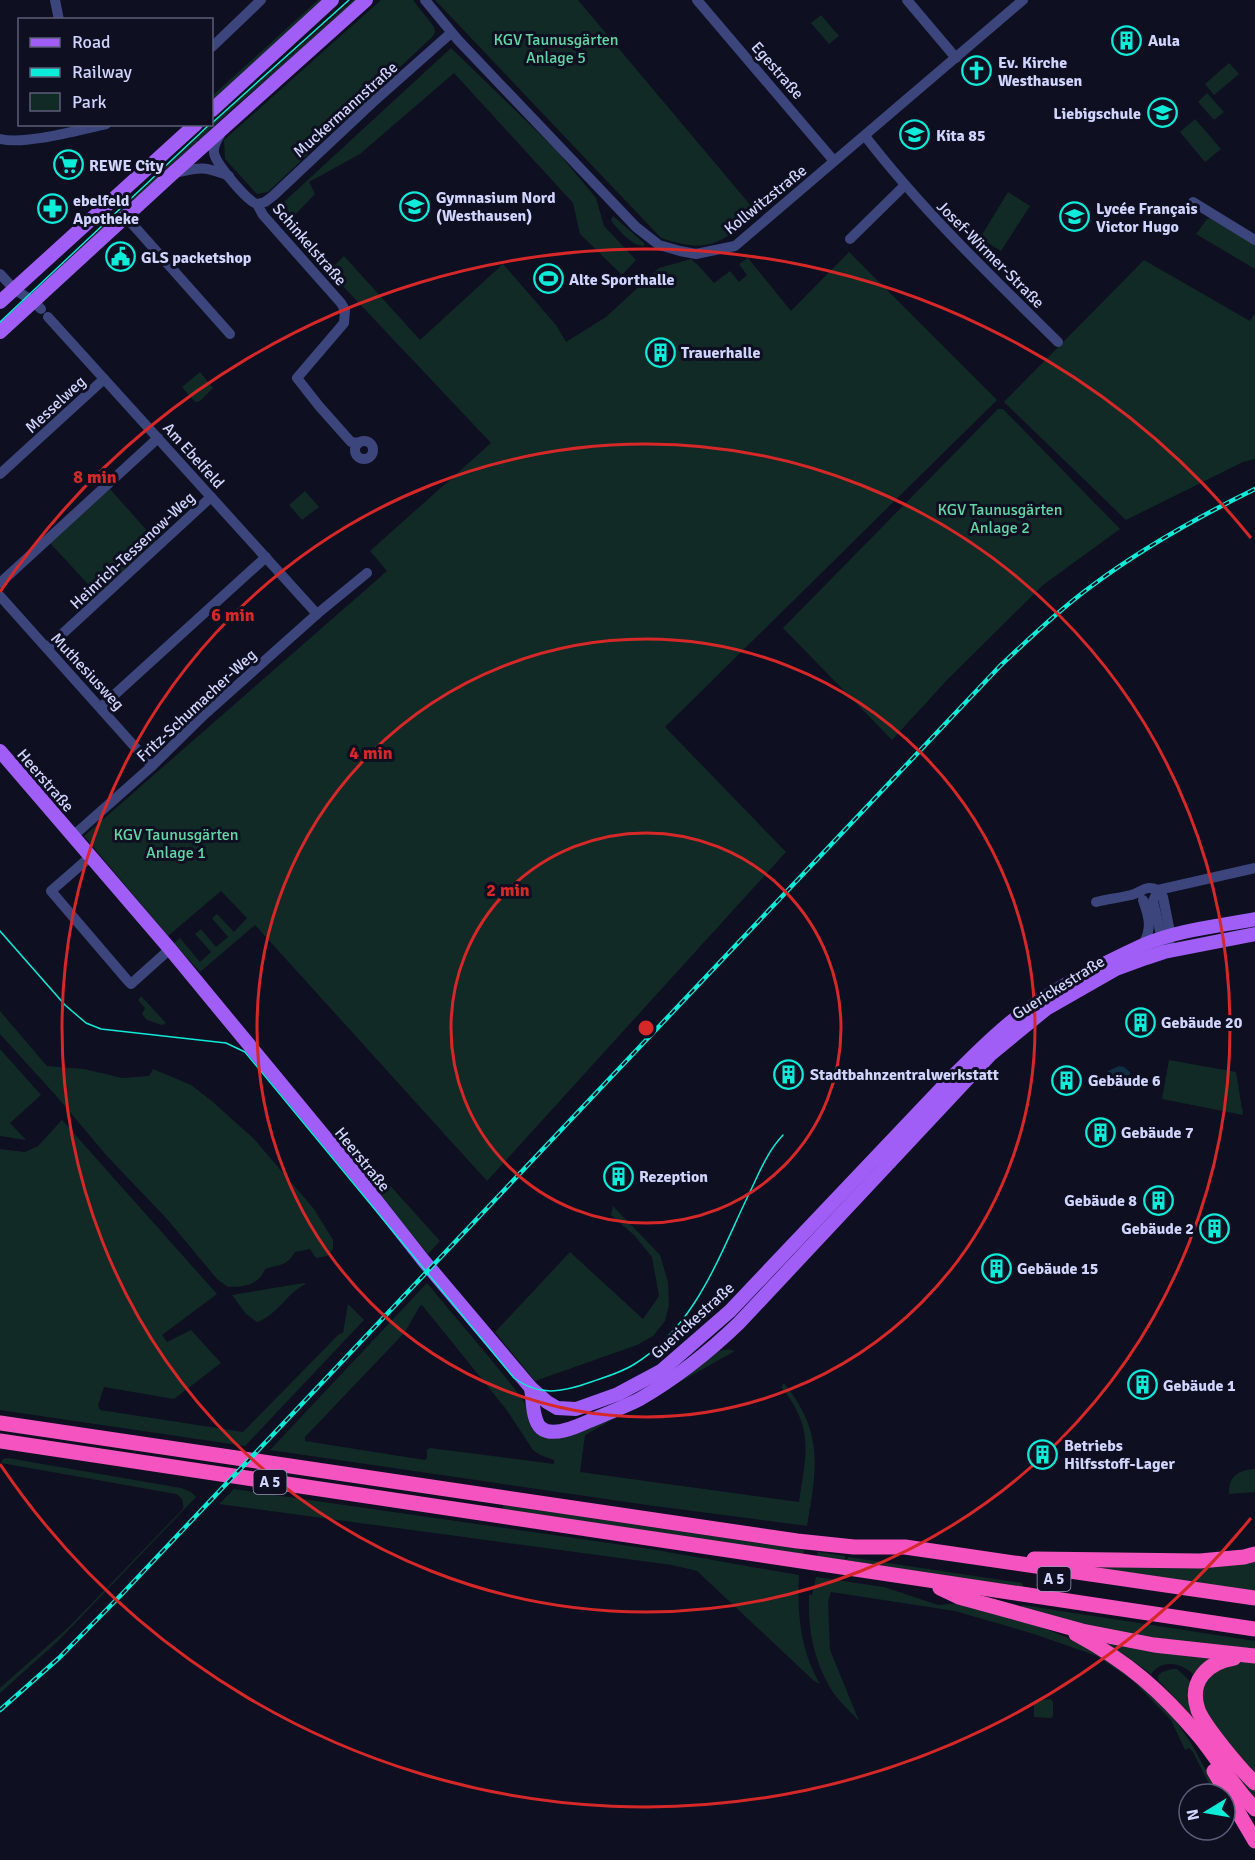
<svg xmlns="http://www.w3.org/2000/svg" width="1255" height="1860" font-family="Signika,sans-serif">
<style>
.green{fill:#122a25;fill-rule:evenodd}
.water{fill:#102e43}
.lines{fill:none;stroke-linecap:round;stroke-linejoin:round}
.minor{stroke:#3c467d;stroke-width:10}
.major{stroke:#a05ef6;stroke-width:14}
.highway{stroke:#f553c0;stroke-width:15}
.tram{stroke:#0decd8;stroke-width:1.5}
.rail-casing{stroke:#0decd8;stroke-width:4.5}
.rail{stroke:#0e0f21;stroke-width:2;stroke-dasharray:7;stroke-linecap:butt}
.ring{fill:none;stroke:#d62828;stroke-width:3}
.labels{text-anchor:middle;stroke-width:6;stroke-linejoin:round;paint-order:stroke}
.shield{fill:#0e0f21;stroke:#9699ba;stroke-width:1.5}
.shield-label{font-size:15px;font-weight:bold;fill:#d1d4fc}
.park-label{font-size:16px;fill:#61d8a4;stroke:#0e0f21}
.poi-label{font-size:16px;font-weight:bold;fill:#d1d4fc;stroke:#0e0f21;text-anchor:start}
.street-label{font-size:16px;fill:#d1d4fc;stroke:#0e0f21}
.centre{fill:#d62828;stroke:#0e0f21;stroke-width:3}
.ring-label{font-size:18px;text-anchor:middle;font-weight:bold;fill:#d62828;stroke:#0e0f21;stroke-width:6;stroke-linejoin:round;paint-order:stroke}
</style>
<rect width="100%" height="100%" fill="#0e0f21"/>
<!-- green -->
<g class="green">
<path d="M318 0H325L212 103V96Z"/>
<path d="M353 0H357L228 113 39 288 216 120Z"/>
<path d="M381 0H413L434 27 435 32 433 36 268 192 257 194 225 159 224 140Z"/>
<path d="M435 0H578L757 213C720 244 709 254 661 238Z"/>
<path d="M821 15 839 36 829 44 811 23Z"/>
<path d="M451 48 556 150 596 198 604 226 636 260 622 275 580 234 573 203 454 73 360 154 309 182 315 194 292 218 335 265 344 256 420 340 503 264 556 325 566 342 606 317 659 268 691 259 698 265 714 283 730 271 739 282 747 275 739 264 748 258 791 311 849 252 997 400 665 727 786 852 487 1181 255 925 200 972 174 943 180 938 200 962 211 952 195 934 201 929 216 947 228 937 212 918 217 914 234 932 247 918 221 891 168 936 84 836 387 571 370 551 491 443 273 212Z"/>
<path d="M1229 63 1239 74 1214 95 1205 84Z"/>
<path d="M1207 93 1224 112 1214 120 1198 102Z"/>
<path d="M1195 119 1221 149 1205 162 1180 132Z"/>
<path d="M1008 192 1030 206 1001 251 980 238Z"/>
<path d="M613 216 644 243V246C633 247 618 230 611 220Z"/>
<path d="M1211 218 1255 245V269L1196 234 1207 219Z"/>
<path d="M1144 260 1250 321 1255 313V459L1243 462 1126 520 1004 402Z"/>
<path d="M200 372 213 388 200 401 195 402 182 387Z"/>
<path d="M998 409H1003L1120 529 1043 585 948 679 892 740 783 628Z"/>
<path d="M109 488 158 543 100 597 49 542Z"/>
<path d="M305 491 319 507 302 520 289 505Z"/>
<path d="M141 996 166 1023 162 1025 147 1020 142 1014 145 1008 138 1000Z"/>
<path d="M0 1011 47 1066 84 1069 122 1078 149 1076 153 1069 191 1085 213 1102 254 1139 314 1209 333 1240V1249L327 1256 316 1258 310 1249 295 1252C286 1267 280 1264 265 1269 258 1286 244 1287 228 1287L217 1279 167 1219 107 1156 58 1098 0 1034Z"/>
<path d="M0 1049 41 1095 10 1123 26 1140 0 1136Z"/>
<path d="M1169 1060 1236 1072 1243 1115 1162 1099Z"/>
<path d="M62 1120 217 1294 162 1335 167 1342 191 1330 221 1363 174 1399 104 1387 98 1405 100 1410 243 1432 339 1334 343 1333 348 1304 364 1320 245 1446 0 1410V1149L25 1152 38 1146Z"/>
<path d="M367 1160 440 1241 428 1254 356 1169Z"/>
<path d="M613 1206 660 1255 668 1282 669 1305 665 1321 653 1336 637 1345 535 1381 495 1332 570 1252 643 1319 659 1296 652 1257 634 1235 611 1215Z"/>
<path d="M304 1283 306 1284C286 1293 277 1316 257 1322L246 1314 232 1295Z"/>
<path d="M427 1283C458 1321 491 1358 521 1397 532 1411 522 1425 541 1435 589 1415 640 1397 687 1373 701 1367 718 1343 735 1351L585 1435 580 1472 799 1502C806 1454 815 1428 781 1387L784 1383C824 1433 817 1467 807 1526L647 1505 270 1450ZM422 1305 506 1409 533 1450 540 1455 554 1460V1464L430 1448 427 1450V1458L425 1460 305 1441V1437L405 1332 420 1306Z"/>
<path d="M8 1458 181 1488 191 1492 196 1497 57 1642 0 1693V1688L69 1627 183 1509C184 1502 182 1497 176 1494L1 1463 3 1459Z"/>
<path d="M1255 1469V1492L1229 1494C1228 1476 1239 1470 1255 1469Z"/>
<path d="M234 1489 650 1549 799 1575C797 1612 800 1650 820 1684L814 1681 697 1571 672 1565 219 1504Z"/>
<path d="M503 1505 804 1550 803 1554 503 1509Z"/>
<path d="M818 1552 845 1556V1559H848V1557L1022 1583 1023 1587 817 1556Z"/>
<path d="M1255 1558V1595L1030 1562Z"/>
<path d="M816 1577 884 1587 938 1605 961 1603 1028 1622 1071 1639 1119 1664 1163 1706 1178 1724 1191 1743 1219 1794H1214L1193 1752 1189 1748 1185 1750 1171 1720 1132 1680 1097 1656 1034 1634 955 1611 831 1592 828 1601 830 1650 859 1721C850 1711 838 1701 831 1689 813 1658 808 1630 809 1595H812Z"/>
<path d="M1022 1605 1255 1641V1652L1150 1641 1021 1610Z"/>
<path d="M1098 1640 1146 1650 1212 1659 1195 1676C1183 1663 1163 1658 1151 1674L1127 1657Z"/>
<path d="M1240 1660 1255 1661V1774L1205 1717 1200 1687 1208 1673Z"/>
<path d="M1172 1669H1177L1190 1681H1189L1193 1688V1696L1255 1789V1803L1179 1703 1158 1680V1676L1162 1672Z"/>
<path d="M1051 1699 1053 1702V1716L1051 1718 1034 1717V1702L1036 1700Z"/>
</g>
<!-- water -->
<path class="water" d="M1119 1066 1124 1067 1130 1072 1129 1083 1117 1089 1111 1088 1106 1078 1108 1071Z"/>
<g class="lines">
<!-- minor -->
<g class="minor">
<path d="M55 0 59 20"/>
<path d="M425 0 458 40 636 227 659 245 680 251 696 254 735 246 1023 0"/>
<path d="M697 0 834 161"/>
<path d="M907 0 956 58"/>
<path d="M212 47 261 0"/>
<path d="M220 135C217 140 213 146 214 153 216 164 247 201 257 204L263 215 341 303 345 310 344 323 297 378 319 406 351 442 359 443"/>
<path d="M865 136C923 211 991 276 1058 342"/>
<path d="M0 139C26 145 78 130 106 124"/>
<path d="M175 173C200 167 205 166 229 176"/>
<path d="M1193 202 1255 240"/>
<path d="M257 204 265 202 273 196 372 103 451 33"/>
<path d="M126 217 230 334"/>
<path d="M850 239 904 186"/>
<path d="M0 274 14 289 34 302 41 309"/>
<path d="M48 317 317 614"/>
<circle cx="364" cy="450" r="9"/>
<path d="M0 474 104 379"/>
<path d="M0 583 158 438"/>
<path d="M0 596 152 766"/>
<path d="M47 648 211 497"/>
<path d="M101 707 266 557"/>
<path d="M73 836 152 766 205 714 317 614 367 573"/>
<path d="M90 857 51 891 128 981 131 984 170 949"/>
<path d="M1158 890 1255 868"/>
<path d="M1158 890 1153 901 1163 943"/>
<path d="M1096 902C1107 899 1119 898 1131 895 1142 893 1144 884 1158 890L1163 897 1171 937 1164 952"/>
<path d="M1142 946C1153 929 1149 917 1143 900"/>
</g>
<!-- major -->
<g class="major">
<path d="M212 110 332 0"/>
<path d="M0 302 196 124"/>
<path d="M0 332 172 174 366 0"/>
<path d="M0 751 170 949 353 1171 423 1260 531 1388 547 1402 557 1408 576 1409 618 1394 661 1371 730 1311 952 1077C974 1056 995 1033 1020 1015 1058 986 1100 965 1143 945 1177 930 1219 926 1255 919"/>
<path d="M531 1388C533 1399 532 1420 541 1428 553 1438 578 1426 589 1421 606 1414 624 1407 640 1399 676 1378 709 1352 739 1323L991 1054 1046 1009 1116 969 1146 958 1164 952 1255 934"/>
</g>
<!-- highway -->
<g class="highway">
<path d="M0 1423 797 1541 854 1547H905L1255 1598"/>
<path d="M0 1441 1255 1629"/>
<path d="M1034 1559 1200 1561 1244 1557 1255 1554"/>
<path d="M940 1588 959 1597 1082 1631 1154 1645 1255 1656"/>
<path d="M1076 1634C1128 1662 1161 1691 1199 1736 1219 1760 1233 1787 1255 1809"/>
<path d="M1234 1658C1208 1662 1188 1681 1198 1710 1204 1726 1241 1770 1255 1783"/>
<path d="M1214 1771 1255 1841"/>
</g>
<!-- tram -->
<g class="tram">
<path d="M212 123 349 0"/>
<path d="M0 322 210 124"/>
<path d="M0 931 65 1005 86 1023 101 1029 226 1043 245 1052 514 1378C539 1397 563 1392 591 1382 605 1377 620 1373 633 1365 694 1328 718 1259 747 1198 758 1176 766 1153 783 1135"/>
</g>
<defs>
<path id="rail" d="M0 1710 59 1658 122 1594 1000 666C1030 638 1060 609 1093 585 1144 547 1198 517 1255 489"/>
</defs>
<!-- rail casing -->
<use href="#rail" class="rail-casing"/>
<!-- rail -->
<use href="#rail" class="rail"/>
</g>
<!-- distance rings -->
<g class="ring">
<circle cx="646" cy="1028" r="195"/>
<circle cx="646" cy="1028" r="389"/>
<circle cx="646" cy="1028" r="584"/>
<path d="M1251 1518A779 779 0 0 1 0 1464M0 592A779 779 0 0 1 1251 538"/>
</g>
<!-- icons -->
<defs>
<symbol id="building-ring" viewBox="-11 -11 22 22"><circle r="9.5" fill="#0e0f21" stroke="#0decd8" stroke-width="1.5"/><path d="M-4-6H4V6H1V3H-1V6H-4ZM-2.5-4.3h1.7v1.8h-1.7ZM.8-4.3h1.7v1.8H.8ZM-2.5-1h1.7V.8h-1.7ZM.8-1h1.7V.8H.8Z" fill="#0decd8"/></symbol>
<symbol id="church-ring" viewBox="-11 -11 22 22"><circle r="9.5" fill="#0e0f21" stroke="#0decd8" stroke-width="1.5"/><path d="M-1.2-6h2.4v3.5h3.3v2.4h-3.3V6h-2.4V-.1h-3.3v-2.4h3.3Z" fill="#0decd8"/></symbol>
<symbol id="school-ring" viewBox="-11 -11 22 22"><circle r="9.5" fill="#0e0f21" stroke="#0decd8" stroke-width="1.5"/><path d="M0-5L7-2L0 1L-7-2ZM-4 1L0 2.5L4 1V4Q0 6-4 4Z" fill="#0decd8"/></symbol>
<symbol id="supermarket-ring" viewBox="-11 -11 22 22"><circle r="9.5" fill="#0e0f21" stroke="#0decd8" stroke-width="1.5"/><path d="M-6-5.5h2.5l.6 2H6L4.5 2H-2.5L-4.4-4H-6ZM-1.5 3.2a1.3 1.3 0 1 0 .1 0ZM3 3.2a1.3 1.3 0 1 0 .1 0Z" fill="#0decd8"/></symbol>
<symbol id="pharmacy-ring" viewBox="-11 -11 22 22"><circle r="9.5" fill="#0e0f21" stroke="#0decd8" stroke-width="1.5"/><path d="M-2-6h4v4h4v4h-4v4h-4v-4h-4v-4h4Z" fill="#0decd8"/></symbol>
<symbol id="civic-ring" viewBox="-11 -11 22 22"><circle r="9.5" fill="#0e0f21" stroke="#0decd8" stroke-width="1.5"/><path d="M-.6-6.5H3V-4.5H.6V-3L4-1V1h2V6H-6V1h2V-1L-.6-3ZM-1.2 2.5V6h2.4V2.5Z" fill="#0decd8"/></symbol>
<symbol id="stadium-ring" viewBox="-11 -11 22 22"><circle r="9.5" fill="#0e0f21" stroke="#0decd8" stroke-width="1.5"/><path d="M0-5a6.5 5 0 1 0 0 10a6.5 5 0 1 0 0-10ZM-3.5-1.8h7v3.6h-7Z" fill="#0decd8"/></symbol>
</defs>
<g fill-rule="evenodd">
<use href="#building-ring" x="1110" y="24" width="33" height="33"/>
<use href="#church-ring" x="960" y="54" width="33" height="33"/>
<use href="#school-ring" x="1146" y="96" width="33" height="33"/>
<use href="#school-ring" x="898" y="118" width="33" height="33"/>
<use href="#supermarket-ring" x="52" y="148" width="33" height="33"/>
<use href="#school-ring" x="398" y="190" width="33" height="33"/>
<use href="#pharmacy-ring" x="36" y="192" width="33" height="33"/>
<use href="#school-ring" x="1058" y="200" width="33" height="33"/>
<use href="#civic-ring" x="104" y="240" width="33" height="33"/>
<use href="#stadium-ring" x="532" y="262" width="33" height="33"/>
<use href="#building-ring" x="644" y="336" width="33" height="33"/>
<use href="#building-ring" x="1124" y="1006" width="33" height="33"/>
<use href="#building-ring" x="772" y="1058" width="33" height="33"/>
<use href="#building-ring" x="1050" y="1064" width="33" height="33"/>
<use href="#building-ring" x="1084" y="1116" width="33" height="33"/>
<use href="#building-ring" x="602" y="1160" width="33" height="33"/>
<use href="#building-ring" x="1142" y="1184" width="33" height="33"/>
<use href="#building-ring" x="1198" y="1212" width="33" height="33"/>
<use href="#building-ring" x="980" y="1252" width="33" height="33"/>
<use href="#building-ring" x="1126" y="1368" width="33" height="33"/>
<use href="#building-ring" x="1026" y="1438" width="33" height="33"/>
</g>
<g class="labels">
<!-- shield labels -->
<g class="shield">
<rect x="253.5" y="1470" width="33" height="24" rx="4.5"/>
<rect x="1037.5" y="1567" width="33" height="24" rx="4.5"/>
</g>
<g class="shield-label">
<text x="270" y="1487">A 5</text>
<text x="1054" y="1584">A 5</text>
</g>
<!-- park labels -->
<g class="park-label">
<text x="556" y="45">KGV Taunusgärten<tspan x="556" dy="18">Anlage 5</tspan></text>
<text x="1000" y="515">KGV Taunusgärten<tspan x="1000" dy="18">Anlage 2</tspan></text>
<text x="176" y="840">KGV Taunusgärten<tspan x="176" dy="18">Anlage 1</tspan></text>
</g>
<!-- poi labels -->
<g class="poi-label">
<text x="1148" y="46">Aula</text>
<text x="998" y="68">Ev. Kirche<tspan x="998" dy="18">Westhausen</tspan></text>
<text x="1141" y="119" text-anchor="end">Liebigschule</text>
<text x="936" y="141">Kita 85</text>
<text x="89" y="171">REWE City</text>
<text x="436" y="203">Gymnasium Nord<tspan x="436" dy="18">(Westhausen)</tspan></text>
<text x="73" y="206">ebelfeld<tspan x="73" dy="18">Apotheke</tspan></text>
<text x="1096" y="214">Lycée Français<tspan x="1096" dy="18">Victor Hugo</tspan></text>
<text x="141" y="263">GLS packetshop</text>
<text x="569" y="285">Alte Sporthalle</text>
<text x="681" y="358">Trauerhalle</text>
<text x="1161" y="1028">Gebäude 20</text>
<text x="810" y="1080">Stadtbahnzentralwerkstatt</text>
<text x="1088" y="1086">Gebäude 6</text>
<text x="1121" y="1138">Gebäude 7</text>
<text x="639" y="1182">Rezeption</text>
<text x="1137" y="1206" text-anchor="end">Gebäude 8</text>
<text x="1194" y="1234" text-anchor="end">Gebäude 2</text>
<text x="1017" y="1274">Gebäude 15</text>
<text x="1163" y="1391">Gebäude 1</text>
<text x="1064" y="1451">Betriebs<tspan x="1064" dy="18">Hilfsstoff-Lager</tspan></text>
</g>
<!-- street labels -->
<g class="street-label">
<text transform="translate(778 70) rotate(49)" y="6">Egestraße</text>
<text transform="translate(345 109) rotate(-42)" y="6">Muckermannstraße</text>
<text transform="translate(765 199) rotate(-39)" y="6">Kollwitzstraße</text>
<text transform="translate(310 244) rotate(49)" y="6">Schinkelstraße</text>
<text transform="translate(991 254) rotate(45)" y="6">Josef-Wirmer-Straße</text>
<text transform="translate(55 404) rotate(-43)" y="6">Messelweg</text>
<text transform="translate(194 455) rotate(48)" y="6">Am Ebelfeld</text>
<text transform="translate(132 550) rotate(-43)" y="6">Heinrich-Tessenow-Weg</text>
<text transform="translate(88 671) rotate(47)" y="6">Muthesiusweg</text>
<text transform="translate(196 705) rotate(-43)" y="6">Fritz-Schumacher-Weg</text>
<text transform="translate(46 780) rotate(49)" y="6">Heerstraße</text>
<text transform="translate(1058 987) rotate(-32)" y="6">Guerickestraße</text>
<text transform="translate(363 1159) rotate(51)" y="6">Heerstraße</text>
<text transform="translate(692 1320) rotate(-42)" y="6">Guerickestraße</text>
</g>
</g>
<circle cx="646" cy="1028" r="9" class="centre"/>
<g class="ring-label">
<text x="95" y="483">8 min</text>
<text x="233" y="621">6 min</text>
<text x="371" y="759">4 min</text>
<text x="508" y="896">2 min</text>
</g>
<!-- legend -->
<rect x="18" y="18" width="195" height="108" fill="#0e0f21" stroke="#5c5e79" stroke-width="1.5"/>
<rect x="30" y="38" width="30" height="9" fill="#a05ef6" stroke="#5c5e79" stroke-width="1.5"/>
<text x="72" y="48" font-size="18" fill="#d1d4fc">Road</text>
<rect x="30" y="68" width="30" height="9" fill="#0decd8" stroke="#5c5e79" stroke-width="1.5"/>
<text x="72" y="78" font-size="18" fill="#d1d4fc">Railway</text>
<rect x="30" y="93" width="30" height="18" fill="#122a25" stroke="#5c5e79" stroke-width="1.5"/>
<text x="72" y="108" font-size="18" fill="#d1d4fc">Park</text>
<!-- north arrow -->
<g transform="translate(1207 1812) rotate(259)"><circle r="28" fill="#0e0f21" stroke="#5c5e79" stroke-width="1.5"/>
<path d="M0-4.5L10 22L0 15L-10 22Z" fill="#0decd8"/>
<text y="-9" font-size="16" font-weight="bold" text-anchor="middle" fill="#d1d4fc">N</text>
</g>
</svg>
